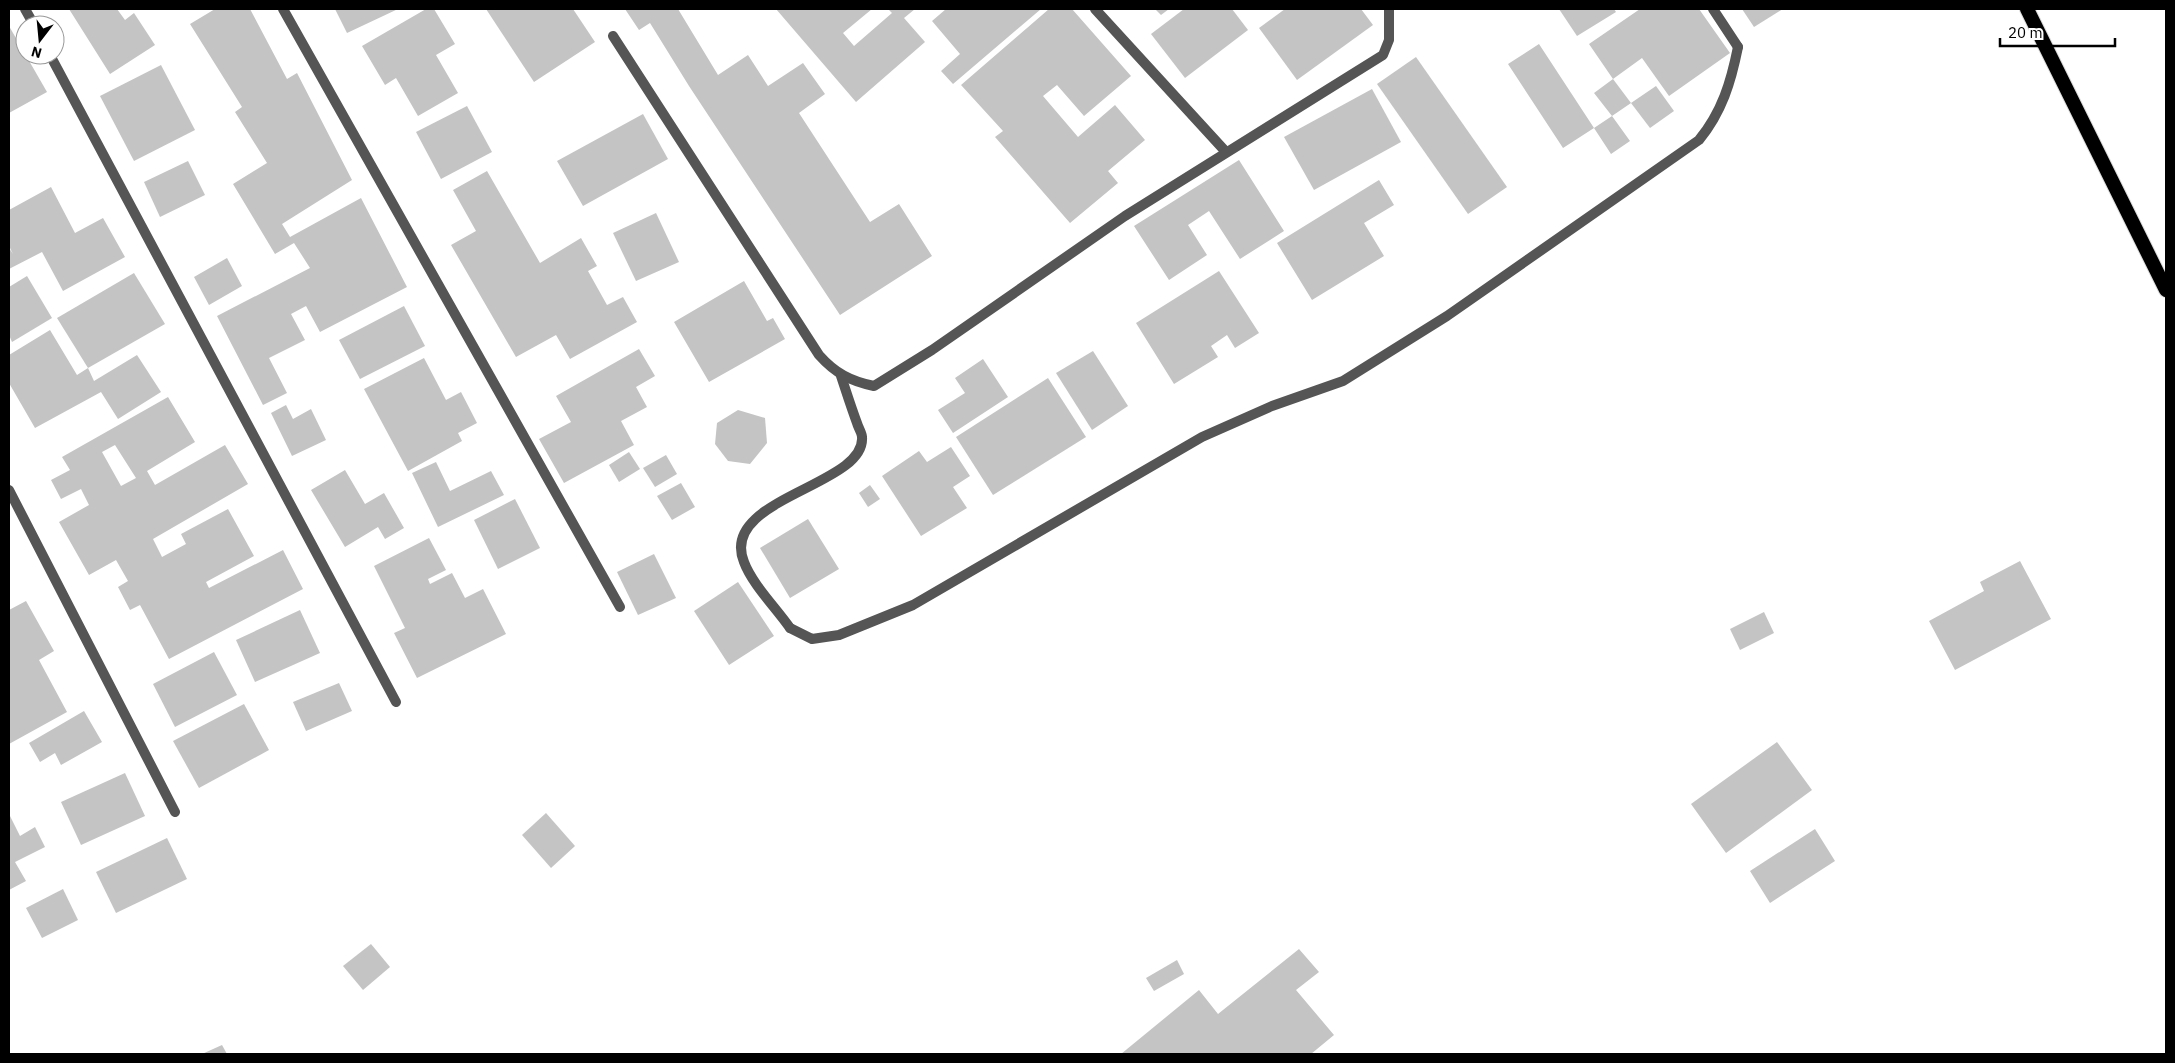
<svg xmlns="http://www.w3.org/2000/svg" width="2175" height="1063" font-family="'IBM Plex Sans',sans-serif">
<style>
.building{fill:#c4c4c4;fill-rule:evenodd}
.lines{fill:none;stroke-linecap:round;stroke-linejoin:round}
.trunk-casing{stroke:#dbdbdb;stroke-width:16}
.service{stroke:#555;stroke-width:10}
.minor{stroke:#555;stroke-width:10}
.trunk{stroke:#000;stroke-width:14}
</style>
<rect width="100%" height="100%" fill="#fff"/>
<!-- building -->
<g class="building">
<path d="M69 9H117L125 20 134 13 155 45 110 74Z"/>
<path d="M215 9H250L287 79 297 73 352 180 282 224 290 237 361 198 407 287 320 332 306 306 291 314 305 340 269 358 287 393 263 405 217 316 310 268 294 243 275 254 233 184 267 163 235 112 242 107 190 24Z"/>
<path d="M335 9H398L347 33Z"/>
<path d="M426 9H434L455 44 436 55 458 93 418 116 396 78 385 85 362 46Z"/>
<path d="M486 9H573L595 42 534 82Z"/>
<path d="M625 9H678L718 75 748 55 768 86 803 63 825 94 799 113 870 222 899 204 932 256 840 315 689 86 650 23 639 30Z"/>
<path d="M776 9H872L843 33 854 46 892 13 888 9H915L904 18 925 42 856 102Z"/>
<path d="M946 9H1041L953 84 941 71 960 54 932 21Z"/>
<path d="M1049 9H1072L1131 76 1084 116 1057 85 1043 96 1078 137 1115 105 1145 140 1108 171 1118 183 1070 223 995 137 1003 131 961 85Z"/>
<path d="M1155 9H1169L1161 15Z"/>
<path d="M1184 9H1232L1248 30 1185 78 1151 34Z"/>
<path d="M1285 9H1361L1373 25 1297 80 1259 28Z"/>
<path d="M1559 9H1614L1616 12 1577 36Z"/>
<path d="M1640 9H1699L1730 53 1669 96 1642 58 1613 79 1589 44Z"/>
<path d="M1742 9H1783L1754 27Z"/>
<path d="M9 26 47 92 9 113Z"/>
<path d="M1539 44 1594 128 1612 116 1594 93 1613 79 1631 103 1612 116 1630 141 1611 154 1594 128 1563 148 1508 64Z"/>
<path d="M1416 57 1507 187 1468 214 1377 84Z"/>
<path d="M161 65 195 130 134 161 100 96Z"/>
<path d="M1656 86 1674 111 1650 128 1631 103Z"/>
<path d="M1372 89 1401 142 1314 190 1284 137Z"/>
<path d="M467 106 492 152 441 179 416 132Z"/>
<path d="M643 114 668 159 583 206 557 161Z"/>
<path d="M1239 160 1284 231 1240 259 1209 211 1188 225 1207 255 1169 280 1134 226Z"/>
<path d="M188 161 205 195 160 217 144 182Z"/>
<path d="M487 171 540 263 581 238 597 266 588 271 607 305 623 297 637 322 570 359 556 335 516 357 451 245 476 231 453 190Z"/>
<path d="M1379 180 1394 205 1364 223 1384 256 1312 300 1277 243Z"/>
<path d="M51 187 75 233 103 218 125 257 63 291 42 252 9 269V248L13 254 9 246V210Z"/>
<path d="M656 213 679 262 636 281 613 233Z"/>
<path d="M227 258 242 286 209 305 194 277Z"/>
<path d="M1219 271 1259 333 1235 348 1227 335 1211 346 1218 357 1174 384 1136 323Z"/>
<path d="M134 273 165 324 88 368 57 318Z"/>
<path d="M27 276 52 318 12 342 9 335V287Z"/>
<path d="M744 281 767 321 773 318 785 339 709 382 674 322Z"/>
<path d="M404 306 425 346 360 379 339 340Z"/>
<path d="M50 330 77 375 88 368 94 381 137 355 161 392 118 419 101 392 35 428 9 383V355Z"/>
<path d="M639 349 655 376 636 387 647 407 621 421 634 445 564 483 539 439 571 422 556 396Z"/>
<path d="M1093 351 1128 406 1092 430 1056 373Z"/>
<path d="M424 358 446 400 461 392 477 423 458 433 462 441 408 471 364 389Z"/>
<path d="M983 359 1008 397 953 433 938 410 965 393 955 378Z"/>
<path d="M1048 378 1086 437 993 495 956 437Z"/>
<path d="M168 397 195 442 147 471 155 485 225 445 248 484 153 539 162 557 186 544 181 534 228 509 254 556 206 582 209 588 283 550 303 589 169 659 140 605 130 610 118 587 128 581 116 560 89 575 59 522 89 505 81 489 61 499 51 480 70 470 62 457ZM115 445 136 478 121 486 102 452Z"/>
<path d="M286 405 293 419 311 409 326 440 292 456 271 413Z"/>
<path d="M738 410 765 418 767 443 750 464 728 461 715 444 717 423Z"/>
<path d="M951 447 970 476 953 487 967 508 921 536 882 476 919 451 927 462Z"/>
<path d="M629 452 640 469 619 482 609 465Z"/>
<path d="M666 455 677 474 655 487 643 468Z"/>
<path d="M436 462 450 491 491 471 504 495 438 527 412 473Z"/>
<path d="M345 470 365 504 384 493 404 528 385 539 378 527 345 547 311 490Z"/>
<path d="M681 483 695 507 672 520 657 496Z"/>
<path d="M870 485 880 499 868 507 859 493Z"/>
<path d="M515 499 540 548 498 569 474 520Z"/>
<path d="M808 519 839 569 790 598 760 548Z"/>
<path d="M429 538 446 570 428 579 430 584 452 573 465 598 483 589 506 634 417 678 394 633 405 628 374 566Z"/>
<path d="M654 554 676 598 638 615 617 572Z"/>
<path d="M2020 561 2051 619 1955 670 1929 621 1984 591 1980 582Z"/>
<path d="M738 582 774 636 729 665 694 611Z"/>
<path d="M26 601 54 651 39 660 67 712 9 744V610Z"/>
<path d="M300 610 320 653 255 682 236 640Z"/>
<path d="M1764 612 1774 633 1740 650 1730 629Z"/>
<path d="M214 652 237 695 175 727 153 684Z"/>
<path d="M339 683 352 711 306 731 293 702Z"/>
<path d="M244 704 269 750 199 788 173 741Z"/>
<path d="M84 711 102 742 61 765 55 753 40 762 29 743Z"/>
<path d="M1777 742 1812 790 1726 853 1691 804Z"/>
<path d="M125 773 145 816 81 845 61 802Z"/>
<path d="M546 813 575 846 551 868 522 835Z"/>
<path d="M9 814 20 836 35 827 45 847 15 862 26 881 9 890Z"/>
<path d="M1815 829 1835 861 1770 903 1750 871Z"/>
<path d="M167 838 187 879 116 913 96 872Z"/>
<path d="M63 889 78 920 42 938 26 908Z"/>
<path d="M371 944 390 967 363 990 343 966Z"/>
<path d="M1299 949 1319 972 1296 990 1334 1035 1311 1054H1121L1199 990 1218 1014Z"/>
<path d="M1177 960 1184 974 1154 991 1146 978Z"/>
<path d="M222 1045 227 1054H202Z"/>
</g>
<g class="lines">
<defs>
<path id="trunk" d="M2027 9 2166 290"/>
</defs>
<!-- trunk casing -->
<use href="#trunk" class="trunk-casing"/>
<!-- service -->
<path class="service" d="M790 628 812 639 839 635 913 605 1202 437 1272 406 1343 381 1447 316 1699 140C1722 112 1731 82 1738 47"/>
<!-- minor -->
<g class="minor">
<path d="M25 9 34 25"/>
<path d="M283 9 620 607"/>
<path d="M1095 9 1226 152"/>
<path d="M1713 9 1738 47"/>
<path d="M613 36 819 355C835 373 850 381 874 386L932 350 1125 216 1383 55 1389 40V9"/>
<path d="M50 55 396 702"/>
<path d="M9 490 175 812"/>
<path d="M790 628C777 609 752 584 744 562 718 498 866 486 862 437 862 433 858 427 857 423 851 407 846 391 841 376"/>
</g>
<!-- trunk -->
<use href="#trunk" class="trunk"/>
</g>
<!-- border -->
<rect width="2175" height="1063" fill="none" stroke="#000000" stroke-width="20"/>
<!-- north arrow -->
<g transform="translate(40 40) rotate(196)"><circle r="24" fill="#ffffff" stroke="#999999"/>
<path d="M0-4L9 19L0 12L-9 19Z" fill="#000000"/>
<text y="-8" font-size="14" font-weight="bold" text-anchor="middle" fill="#000000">N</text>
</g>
<!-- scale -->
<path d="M2000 38v8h115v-8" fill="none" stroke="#000000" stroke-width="2.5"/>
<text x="2008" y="38" font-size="15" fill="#000000" stroke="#ffffff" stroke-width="4" paint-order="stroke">20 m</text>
</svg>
